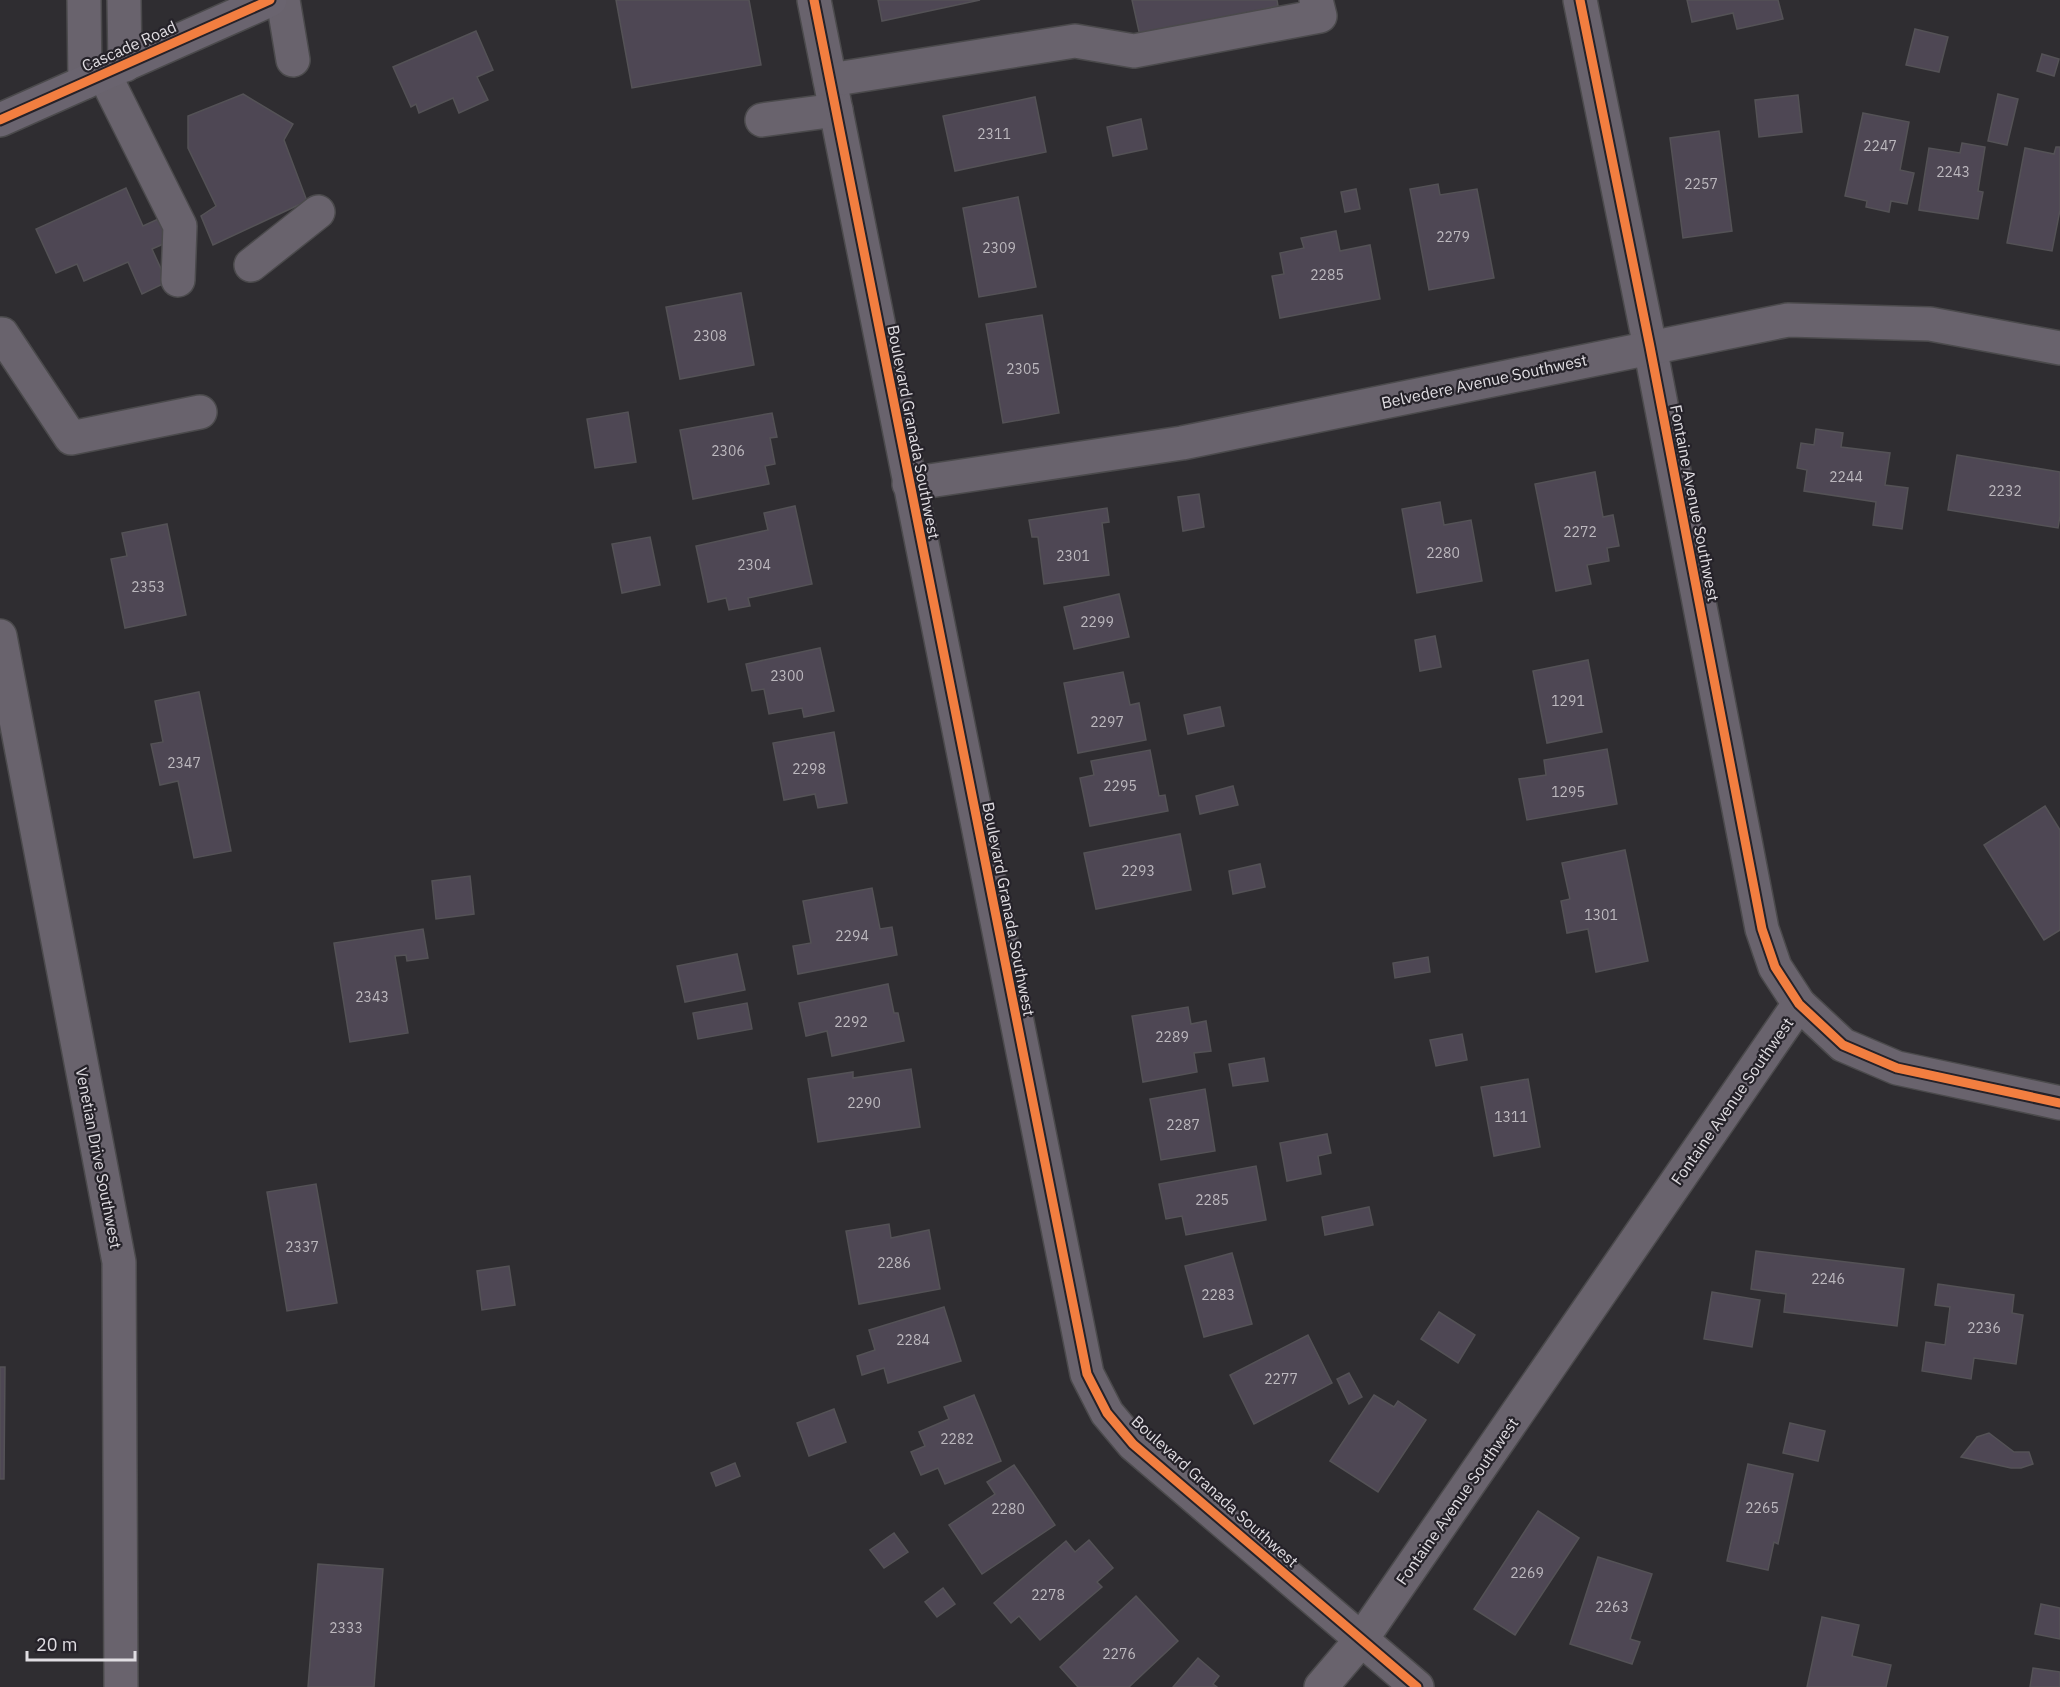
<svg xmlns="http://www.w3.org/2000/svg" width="2060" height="1687" font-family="'IBM Plex Sans',sans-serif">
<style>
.building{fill:#4e4754;stroke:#545256;stroke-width:1.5}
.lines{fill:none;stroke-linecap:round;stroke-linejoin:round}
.minor-casing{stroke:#4b4a4c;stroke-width:36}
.major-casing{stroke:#4b4a4c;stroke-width:36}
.minor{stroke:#69636d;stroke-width:33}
.major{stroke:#6a646f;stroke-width:33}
.cycleway-casing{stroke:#252229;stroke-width:13}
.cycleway{stroke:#f27e40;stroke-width:9}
.labels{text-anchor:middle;stroke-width:4.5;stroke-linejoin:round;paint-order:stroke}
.number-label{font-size:14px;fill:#bcb8be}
.street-label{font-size:16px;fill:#e0dde2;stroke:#252229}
</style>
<rect width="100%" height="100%" fill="#2f2d31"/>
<!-- building -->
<g class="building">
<path d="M616 0H749L761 65 632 88Z"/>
<path d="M878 0H980L882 21Z"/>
<path d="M1132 0H1277L1278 6 1140 36Z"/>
<path d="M1687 0H1778L1783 19 1737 29 1733 13 1692 22Z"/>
<path d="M1915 29 1948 37 1939 72 1906 65Z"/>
<path d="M476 31 493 70 477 77 488 100 459 113 453 98 419 113 416 104 411 107 393 67Z"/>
<path d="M2042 54 2059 59 2054 76 2037 71Z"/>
<path d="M243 94 293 124 284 140 307 201 213 245 201 216 216 206 188 148V116Z"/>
<path d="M1998 94 2018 99 2007 145 1988 141Z"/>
<path d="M1798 95 1802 132 1759 137 1755 100Z"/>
<path d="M1035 97 1046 152 955 171 943 116Z"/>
<path d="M1863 113 1909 122 1900 170 1914 173 1907 204 1891 201 1889 212 1866 207 1867 201 1845 196Z"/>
<path d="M1141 119 1147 149 1113 156 1107 127Z"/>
<path d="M1719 131 1732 231 1683 238 1670 138Z"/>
<path d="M1962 143 1985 147 1978 191 1983 192 1978 219 1919 210 1929 148 1960 153Z"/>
<path d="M2056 147H2060V210L2052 251 2007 243 2025 148 2054 154Z"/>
<path d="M1438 184 1440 195 1477 189 1494 278 1429 290 1410 189Z"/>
<path d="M126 188 143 226 167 215 177 238 152 249 167 282 142 294 128 262 84 281 77 264 56 273 36 229Z"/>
<path d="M1356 189 1360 209 1345 212 1341 192Z"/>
<path d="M1018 197 1036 287 979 297 963 208Z"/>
<path d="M1336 231 1340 251 1370 245 1380 299 1280 318 1272 276 1284 274 1280 253 1304 248 1301 238Z"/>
<path d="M741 293 754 365 680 379 666 307Z"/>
<path d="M1042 315 1059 413 1003 423 986 324Z"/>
<path d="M628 412 636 462 595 468 587 419Z"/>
<path d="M772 413 777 437 770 438 775 464 765 466 769 484 693 499 680 430Z"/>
<path d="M1816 429 1843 433 1841 447 1890 453 1885 485 1908 488 1902 529 1873 525 1876 502 1804 491 1807 470 1797 468 1801 443 1814 445Z"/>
<path d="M1957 455 2060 472V516L2058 528 1948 510Z"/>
<path d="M1595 472 1603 517 1613 515 1619 546 1607 548 1609 561 1587 565 1591 584 1556 591 1535 484Z"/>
<path d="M1199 494 1204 527 1183 531 1178 497Z"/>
<path d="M1440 502 1444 525 1471 520 1482 581 1417 593 1402 509Z"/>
<path d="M795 506 812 584 748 598 750 606 729 610 726 598 708 602 696 546 768 530 764 513Z"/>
<path d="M1107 508 1109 522 1102 523 1109 575 1044 584 1038 537H1032L1029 520Z"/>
<path d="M167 524 186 615 125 628 111 559 127 556 122 533Z"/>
<path d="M650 537 660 585 622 593 612 544Z"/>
<path d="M1119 594 1129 637 1074 649 1064 607Z"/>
<path d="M1435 636 1441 667 1420 671 1415 640Z"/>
<path d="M820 648 834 711 804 717 802 708 769 714 764 689 752 691 746 664Z"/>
<path d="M1588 660 1602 732 1547 743 1533 671Z"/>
<path d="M1123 672 1130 705 1139 703 1146 740 1078 753 1064 683Z"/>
<path d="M199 692 231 851 194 858 178 781 160 785 151 744 163 742 155 701Z"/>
<path d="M1220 707 1224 726 1188 734 1184 715Z"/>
<path d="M834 732 847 803 818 808 815 794 784 800 773 743Z"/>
<path d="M1607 749 1617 804 1527 820 1519 779 1546 775 1544 760Z"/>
<path d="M1150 750 1159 796 1165 795 1168 811 1090 826 1080 778 1094 775 1091 761Z"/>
<path d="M1233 786 1238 805 1200 814 1196 796Z"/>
<path d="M2045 806 2060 830V930L2044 940 1984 845Z"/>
<path d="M1180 834 1191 890 1096 909 1084 853Z"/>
<path d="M1625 850 1648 961 1596 972 1588 929 1567 933 1561 901 1570 899 1562 863Z"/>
<path d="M1260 864 1265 887 1233 894 1229 871Z"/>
<path d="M470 876 474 914 436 919 432 881Z"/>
<path d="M872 888 880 929 892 927 897 955 798 974 793 946 811 943 803 901Z"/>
<path d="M423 929 428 958 407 961 406 955 395 956 408 1033 350 1042 334 943Z"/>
<path d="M737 954 745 990 685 1002 677 966Z"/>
<path d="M1428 957 1430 972 1395 978 1393 963Z"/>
<path d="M888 984 894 1013H898L904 1041 832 1056 827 1031 806 1036 799 1003Z"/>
<path d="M747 1003 752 1029 698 1039 693 1013Z"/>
<path d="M1188 1007 1191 1024 1206 1021 1211 1051 1194 1053 1197 1072 1143 1082 1132 1016Z"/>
<path d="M1462 1034 1467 1060 1436 1066 1430 1040Z"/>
<path d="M1264 1058 1268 1081 1233 1086 1229 1064Z"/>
<path d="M911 1069 920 1127 818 1142 808 1079 853 1072V1078Z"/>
<path d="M1528 1079 1540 1147 1494 1156 1481 1087Z"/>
<path d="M1205 1089 1215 1151 1161 1160 1150 1099Z"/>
<path d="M1327 1134 1331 1153 1318 1156 1321 1174 1287 1181 1280 1143Z"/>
<path d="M1256 1166 1266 1220 1186 1235 1182 1216 1166 1219 1159 1184Z"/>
<path d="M316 1184 337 1303 287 1311 267 1192Z"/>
<path d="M1369 1207 1373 1225 1325 1235 1322 1217Z"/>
<path d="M889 1224 891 1238 929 1230 940 1289 859 1304 846 1231Z"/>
<path d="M1756 1251 1904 1269 1897 1326 1784 1312 1786 1294 1751 1289Z"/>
<path d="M1232 1253 1252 1324 1204 1337 1185 1266Z"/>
<path d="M509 1266 515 1305 482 1310 477 1271Z"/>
<path d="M1938 1284 2014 1295 2012 1313 2023 1315 2016 1364 1974 1358 1971 1379 1922 1371 1926 1342 1945 1345 1950 1307 1935 1305Z"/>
<path d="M1712 1292 1760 1300 1752 1347 1704 1339Z"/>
<path d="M944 1307 961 1361 888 1383 884 1368 862 1375 857 1356 875 1350 869 1330Z"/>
<path d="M1439 1312 1475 1335 1458 1363 1421 1339Z"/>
<path d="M1308 1335 1332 1383 1254 1424 1230 1375Z"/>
<path d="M0 1367H5L4 1479H0Z"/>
<path d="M1349 1373 1362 1397 1349 1404 1337 1379Z"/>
<path d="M974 1395 1001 1461 945 1484 938 1468 921 1475 911 1452 925 1446 919 1432 949 1419 944 1407Z"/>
<path d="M1374 1395 1394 1407 1398 1401 1426 1420 1378 1492 1330 1461Z"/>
<path d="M834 1409 846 1442 809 1456 797 1423Z"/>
<path d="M1790 1423 1825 1431 1818 1461 1783 1453Z"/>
<path d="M1989 1433 2014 1452H2029L2033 1464 2021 1468H2011L1961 1457 1977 1437Z"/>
<path d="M735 1463 740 1476 716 1486 711 1473Z"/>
<path d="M1748 1464 1793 1474 1778 1544 1774 1542 1768 1570 1727 1561Z"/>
<path d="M1014 1465 1055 1525 982 1574 949 1525 995 1494 987 1482Z"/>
<path d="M1538 1511 1579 1538 1515 1635 1474 1609Z"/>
<path d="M894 1533 908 1552 884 1568 870 1550Z"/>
<path d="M1089 1540 1113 1568 1097 1582 1102 1587 1040 1640 1019 1616 1011 1623 994 1603 1066 1541 1075 1552Z"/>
<path d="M1598 1557 1652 1574 1630 1639 1640 1642 1632 1664 1570 1644Z"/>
<path d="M318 1564 383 1569 374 1687H308Z"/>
<path d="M943 1588 955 1604 937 1617 925 1602Z"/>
<path d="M1136 1596 1178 1641 1129 1687H1078L1060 1667Z"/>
<path d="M2041 1604 2060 1608V1639L2035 1634Z"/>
<path d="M1822 1617 1859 1625 1852 1656 1891 1665 1886 1687H1807Z"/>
<path d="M1198 1658 1219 1676 1213 1684 1217 1687H1173Z"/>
<path d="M2033 1668 2060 1672V1687H2030Z"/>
</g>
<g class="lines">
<defs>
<g id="minor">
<path d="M84 0 85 82"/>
<path d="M124 0 125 65"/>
<path d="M283 0 293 60"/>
<path d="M814 0 1087 1374 1107 1413 1133 1444 1417 1687"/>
<path d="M1580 0 1650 347 1762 929 1775 967 1799 1004 1843 1045 1897 1068 2060 1103"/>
<path d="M104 74 180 226 178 280"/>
<path d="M830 80 1075 41 1134 51 1320 16 1316 0"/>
<path d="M762 120 836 110"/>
<path d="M251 265 318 212"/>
<path d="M0 334H2L71 438 200 412"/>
<path d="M909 484 1182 443 1788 320 1930 324 2060 348"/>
<path d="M0 636 119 1262 121 1687"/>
<path d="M1321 1687 1361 1640 1799 1004"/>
</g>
<path id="major" d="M0 120 270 0"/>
</defs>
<!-- minor casing -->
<use href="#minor" class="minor-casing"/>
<!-- major casing -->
<use href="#major" class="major-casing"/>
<!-- minor -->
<use href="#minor" class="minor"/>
<!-- major -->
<use href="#major" class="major"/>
<defs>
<g id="cycleway">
<path d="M814 0 1087 1374 1107 1413 1133 1444 1417 1687"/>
<path d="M1580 0 1650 347 1762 929 1775 967 1799 1004 1843 1045 1897 1068 2060 1103"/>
<path d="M0 120 270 0"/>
</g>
</defs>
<!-- cycleway casing -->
<use href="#cycleway" class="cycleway-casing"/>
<!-- cycleway -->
<use href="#cycleway" class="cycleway"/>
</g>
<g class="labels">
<!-- number labels -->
<g class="number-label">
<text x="994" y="139">2311</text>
<text x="1880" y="151">2247</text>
<text x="1953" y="177">2243</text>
<text x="1701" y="189">2257</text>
<text x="1453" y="242">2279</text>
<text x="999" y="253">2309</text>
<text x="1327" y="280">2285</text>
<text x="710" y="341">2308</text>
<text x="1023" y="374">2305</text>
<text x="728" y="456">2306</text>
<text x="1846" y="482">2244</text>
<text x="2005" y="496">2232</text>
<text x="1580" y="537">2272</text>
<text x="1443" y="558">2280</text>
<text x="1073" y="561">2301</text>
<text x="754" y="570">2304</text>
<text x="148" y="592">2353</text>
<text x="1097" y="627">2299</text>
<text x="787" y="681">2300</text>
<text x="1568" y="706">1291</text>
<text x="1107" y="727">2297</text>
<text x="184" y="768">2347</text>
<text x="809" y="774">2298</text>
<text x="1120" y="791">2295</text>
<text x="1568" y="797">1295</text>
<text x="1138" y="876">2293</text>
<text x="1601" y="920">1301</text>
<text x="852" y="941">2294</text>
<text x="372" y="1002">2343</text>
<text x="851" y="1027">2292</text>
<text x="1172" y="1042">2289</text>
<text x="864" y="1108">2290</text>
<text x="1511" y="1122">1311</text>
<text x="1183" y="1130">2287</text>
<text x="1212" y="1205">2285</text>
<text x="302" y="1252">2337</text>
<text x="894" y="1268">2286</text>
<text x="1828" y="1284">2246</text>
<text x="1218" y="1300">2283</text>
<text x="1984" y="1333">2236</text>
<text x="913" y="1345">2284</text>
<text x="1281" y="1384">2277</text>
<text x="957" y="1444">2282</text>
<text x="1762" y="1513">2265</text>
<text x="1008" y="1514">2280</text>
<text x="1527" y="1578">2269</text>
<text x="1048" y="1600">2278</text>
<text x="1612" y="1612">2263</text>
<text x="346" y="1633">2333</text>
<text x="1119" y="1659">2276</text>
</g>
<!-- street labels -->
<g class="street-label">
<text transform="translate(129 46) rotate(-24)" y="6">Cascade Road</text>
<text transform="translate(1484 381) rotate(-12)" y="6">Belvedere Avenue Southwest</text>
<text transform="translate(914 432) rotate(79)" y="6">Boulevard Granada Southwest</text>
<text transform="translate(1695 503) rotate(79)" y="6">Fontaine Avenue Southwest</text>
<text transform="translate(1009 909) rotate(79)" y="6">Boulevard Granada Southwest</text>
<text transform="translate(1732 1101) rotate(-55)" y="6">Fontaine Avenue Southwest</text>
<text transform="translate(99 1158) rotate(79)" y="6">Venetian Drive Southwest</text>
<text transform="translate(1215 1491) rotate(42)" y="6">Boulevard Granada Southwest</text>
<text transform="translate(1457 1501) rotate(-55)" y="6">Fontaine Avenue Southwest</text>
</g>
</g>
<!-- scale -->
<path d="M27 1651v9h108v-9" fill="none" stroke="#e0dde2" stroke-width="3"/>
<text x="36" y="1651" font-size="18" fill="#e0dde2" stroke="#252229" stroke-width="4.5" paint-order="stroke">20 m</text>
</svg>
